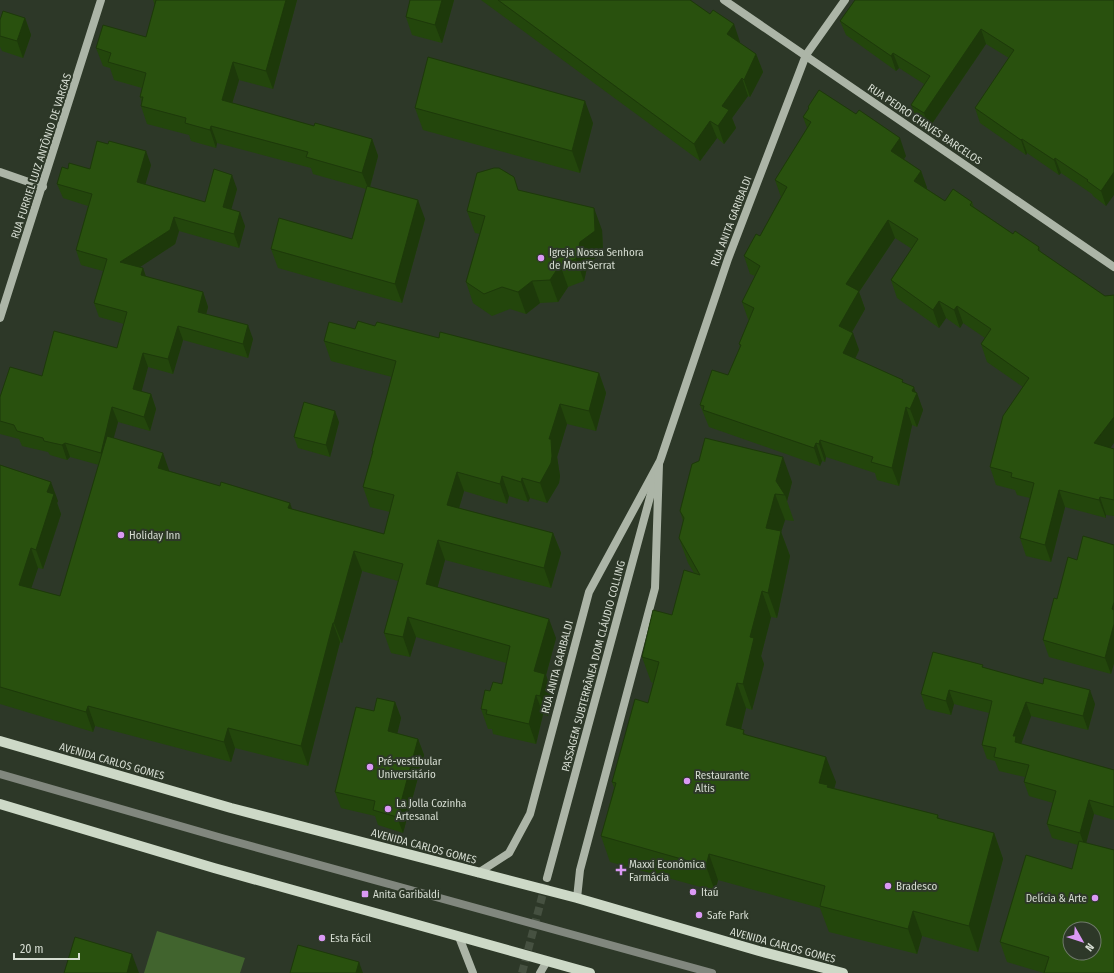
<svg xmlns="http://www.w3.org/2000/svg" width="1114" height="973" font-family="'Fira Sans Condensed',sans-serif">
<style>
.green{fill:#41642e}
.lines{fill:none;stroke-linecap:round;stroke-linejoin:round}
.secondary-tunnel{stroke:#465141;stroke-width:8;stroke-dasharray:8 4;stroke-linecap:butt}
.lane{stroke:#81877e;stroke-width:8}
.secondary{stroke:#acb5a7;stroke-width:8}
.primary{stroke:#cdd9c7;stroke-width:10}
.wall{fill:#23460c}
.shaded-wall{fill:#1d390a}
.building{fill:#29510e;stroke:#1d390a;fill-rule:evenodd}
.poi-dot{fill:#db99f5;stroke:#2d3828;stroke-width:1.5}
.labels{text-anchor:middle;stroke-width:4;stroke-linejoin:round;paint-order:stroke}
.street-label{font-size:11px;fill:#d5dcd1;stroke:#2d3828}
.poi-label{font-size:11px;fill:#d5dcd1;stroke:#2d3828;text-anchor:start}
</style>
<rect width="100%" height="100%" fill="#2d3828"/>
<!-- green -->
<path class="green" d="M157 931 245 958 240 973H144Z"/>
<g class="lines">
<!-- secondary-tunnel -->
<path class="secondary-tunnel" d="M522 973 547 878"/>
<!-- lane -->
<path class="lane" d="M0 774 222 838 712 973"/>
<!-- secondary -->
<g class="secondary">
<path d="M724 0 1114 267"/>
<path d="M0 172 43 187"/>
<path d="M0 318 101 0"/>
<path d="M478 873 509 853 530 814 589 592 660 461 728 259 806 55 845 0"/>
<path d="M547 878 656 475"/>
<path d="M577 898 580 870 655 588 659 464"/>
<path d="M459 937 473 973"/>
<path d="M540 973 547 961"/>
</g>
<!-- primary -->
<g class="primary">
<path d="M0 741 231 808 577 898 759 951 843 973"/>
<path d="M0 804 214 868 590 973"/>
</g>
</g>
<!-- wall -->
<g class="wall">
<path d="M153 0H297L273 89 239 80 232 103 314 126 372 139 378 156 370 187 425 219 402 303 278 268 271 249 352 239 366 189 313 174 311 168 217 143 216 148 191 141 189 135 147 124 141 106 142 103 140 97 142 88 114 80 110 68 103 66 96 48 146 37 155 6Z"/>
<path d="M454 0 442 43 412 35 406 17Z"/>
<path d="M481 0H690L740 42 739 43 756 54 763 72 750 97 748 96 732 118 736 128 724 144 717 138 700 161Z"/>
<path d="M1114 0 1106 206 1093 196 1092 194 1061 173 1059 175 1027 153 1026 155 980 123 975 108 1009 58 986 44 929 128 917 120 911 105 924 84 899 68 896 71 846 35 840 21Z"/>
<path d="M25 18 31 35 23 58 2 51 0 47V20Z"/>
<path d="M808 107 906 156 904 159 921 171 927 188V189L945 201 972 202 974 207 1013 234 1039 247 1111 448 1114 449V516L1106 515V518L1065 507 1051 562 1026 556 1020 538 1030 498 1017 495 1015 490 996 485 990 467 1023 387 987 362 981 344 985 338 963 323 960 328 946 318 939 328 897 298 891 280 912 249 895 238 859 292 865 309 852 332 859 350 855 359 904 383 916 392 923 410 917 427 912 425 899 486 877 480 875 473 826 457 825 462 822 461 820 466 709 427 700 405 728 375 740 347 739 344 749 320 748 319 742 302 755 276 750 274 744 256 760 236 781 197 775 180 807 128 803 117 809 109Z"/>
<path d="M415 108 593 123 580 173 423 130Z"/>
<path d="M151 165 145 184 205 202 237 189 231 209 245 226 239 248 179 231 175 244 139 267 143 268 146 277 203 292 208 307 206 314 253 339 248 358 183 340 173 374 148 367 141 392 151 394 156 409 150 431 118 422 113 438 169 471 292 509 384 534 390 512 370 507 363 487 372 453V451L392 377 331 361 324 341 355 329 375 326 439 338 599 373 606 393 596 431 567 424 557 457 560 476 559 483 547 503 530 498 528 502 509 496 507 504 464 491 459 508 553 533 561 553 551 588 445 560 437 587 556 638 546 675 552 693 548 716 543 714 536 744 493 734 492 729H488L481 709 490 691 502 684 506 663 416 637 410 657 391 653 384 633 398 581 362 571 342 643 340 642 308 766 235 748 231 762 95 726 93 732 0 704V465L58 501 57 503 61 514 43 569 38 568 31 588 60 596 99 465 70 457 67 460 50 455 48 452 22 446 19 439 0 434V397L42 376 117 348 124 324 99 317 94 303 103 271 81 265 76 250 88 206 63 198 57 184 68 169H90Z"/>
<path d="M518 190 602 230 603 253 588 263 584 281 568 287 558 302 540 303 526 314 510 309 492 316 473 303 466 282 480 234 475 233 467 211Z"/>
<path d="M339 422 330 457 298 448 294 437Z"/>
<path d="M792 482 787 501 794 521 785 520 781 532 790 556 777 618 771 617 761 656 764 664 752 710 746 708 741 729 746 735 836 782 834 788 938 815 939 819 994 833 1003 859 978 952 922 936 917 954 829 932 820 908 718 880 715 891 610 862 601 836 614 788 612 782 648 703 653 683 651 682 642 657 672 615 694 573 688 563 679 538 683 521 680 511Z"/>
<path d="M1114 545V663L1111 674 1049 657 1043 640 1057 599 1077 560Z"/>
<path d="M984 668 1095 704 1088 730 1031 716 1021 744 1114 770V820L1094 814 1086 843 1044 973 1007 962 1000 942 1072 869 1078 845 1052 838 1047 824 1053 803 1029 796 1024 782 1025 777 999 771 995 761 987 759 982 745 989 713 954 704 951 715 926 709 921 694Z"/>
<path d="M395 702 401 718 397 733 418 739 424 755 403 833 378 825 375 816 341 808 335 792 374 711Z"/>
</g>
<!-- shaded-wall -->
<g class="shaded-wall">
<path d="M286 0H297L273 89 266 71Z"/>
<path d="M442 0H454L442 43 435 25Z"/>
<path d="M25 18 31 35 23 58 17 41Z"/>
<path d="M734 24 740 42 733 51 727 34Z"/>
<path d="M981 29 986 44 929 128 924 113Z"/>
<path d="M893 53 899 68 896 71 891 56Z"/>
<path d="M756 54 763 72 750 97 744 80Z"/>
<path d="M233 62 239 80 228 117 222 100Z"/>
<path d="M742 78 748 96 732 118 736 128 724 144 718 126 722 106Z"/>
<path d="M585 101 593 123 580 173 572 151Z"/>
<path d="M710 121 717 138 700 161 694 144Z"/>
<path d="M211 126 217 143 216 148 210 130Z"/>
<path d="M900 138 906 156 897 169 891 151Z"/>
<path d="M372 139 378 156 369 190 362 173Z"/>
<path d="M1022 139 1027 153 1026 155 1021 140Z"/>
<path d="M146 151 151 165 142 196 137 182Z"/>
<path d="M1055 158 1061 173 1059 175 1054 160Z"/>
<path d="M921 171 927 188 920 198 914 181Z"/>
<path d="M1114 172V195L1106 206 1101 191Z"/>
<path d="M232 175 237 189 228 221 223 207Z"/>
<path d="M418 200 425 219 402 303 395 284Z"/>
<path d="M594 208 602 230 603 253 588 263 584 281 576 259 580 242Z"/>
<path d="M240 212 245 226 239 248 234 234Z"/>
<path d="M174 217 179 231 175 244 125 277 120 262Z"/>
<path d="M888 220 895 238 859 292 865 309 845 344 839 326 846 284Z"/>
<path d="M560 265 568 287 558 302 550 280Z"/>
<path d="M143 268 148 283 141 275Z"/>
<path d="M532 281 540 303 526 314 518 292Z"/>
<path d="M203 292 208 307 203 326 198 312Z"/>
<path d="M939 301 946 318 939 328 933 310Z"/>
<path d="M957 306 963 323 960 328 954 310Z"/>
<path d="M248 325 253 339 248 358 243 344Z"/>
<path d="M178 326 183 340 173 374 168 359Z"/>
<path d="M853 333 859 350 849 371 843 353Z"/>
<path d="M143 353 148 367 138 404 133 389Z"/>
<path d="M599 373 606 393 596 431 589 411Z"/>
<path d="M914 387 916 394 917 393 923 410 917 427 910 409 912 391Z"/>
<path d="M151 394 156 409 150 431 144 417Z"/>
<path d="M560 404 567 424 557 457 560 476 559 483 547 503 540 483 549 439Z"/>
<path d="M112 407 118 422 106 467 101 453Z"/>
<path d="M906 407 912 425 899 486 892 468Z"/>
<path d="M335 411 339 422 330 457 326 445Z"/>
<path d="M1114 417V443L1101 461 1094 443Z"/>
<path d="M820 440 826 457 825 462 819 444Z"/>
<path d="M65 443 70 457 67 460 62 445Z"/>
<path d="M816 443 822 461 820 466 814 448Z"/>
<path d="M163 453 170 473 158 468Z"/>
<path d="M783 457 792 482 787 501 785 495 776 481Z"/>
<path d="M457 472 464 491 454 525 447 505Z"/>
<path d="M502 476 509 496 507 504 500 484Z"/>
<path d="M522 478 530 498 528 502 521 482Z"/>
<path d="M51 482 58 501 57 503 61 514 43 569 36 550 47 492Z"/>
<path d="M1059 490 1065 507 1051 562 1045 545Z"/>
<path d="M775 494 785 520 781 532 790 556 777 618 768 593 766 528Z"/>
<path d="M1100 497 1106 515V518L1099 500Z"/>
<path d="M290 503 297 523 288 508Z"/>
<path d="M553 533 561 553 551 588 544 568Z"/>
<path d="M438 540 445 560 433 604 426 584Z"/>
<path d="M31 548 38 568 26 604 19 585Z"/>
<path d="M354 551 362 571 342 643 334 623Z"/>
<path d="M762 591 771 617 761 656 764 664 752 710 743 684 750 637Z"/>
<path d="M1114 602V614L1112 609Z"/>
<path d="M408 617 416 637 410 657 403 637Z"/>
<path d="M549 619 556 638 546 675 552 693 548 716 540 696 534 671Z"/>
<path d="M333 623 340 642 308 766 301 746Z"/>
<path d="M1114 624V663L1111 674 1105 658Z"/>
<path d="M737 683 746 708 736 750 726 725Z"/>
<path d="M949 690 954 704 951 715 946 701Z"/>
<path d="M1090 690 1095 704 1088 730 1083 716Z"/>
<path d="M536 695 543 714 536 744 529 724Z"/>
<path d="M395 702 401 718 394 747 388 731Z"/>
<path d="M1026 702 1031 716 1020 747 1015 742 1013 736Z"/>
<path d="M88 706 95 726 93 732 86 712Z"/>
<path d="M228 728 235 748 231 762 224 742Z"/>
<path d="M418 739 424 755 403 833 397 817Z"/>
<path d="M826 757 836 782 832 796 819 783Z"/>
<path d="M1089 800 1094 814 1085 847 1080 833Z"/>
<path d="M994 833 1003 859 978 952 969 926Z"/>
<path d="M709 854 718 880 715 891 706 866Z"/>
<path d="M913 911 922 936 917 954 908 929Z"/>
<path d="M132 954 139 973H127Z"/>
<path d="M359 962 363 973H356Z"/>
</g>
<!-- building -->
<g class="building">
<path d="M156 0H286L266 71 233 62 222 100 314 126 315 123 372 139 362 173 306 157 308 152 211 126 210 130 185 123 186 118 141 106 143 97H140L146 73 108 62 111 53 96 48 103 25 146 37Z"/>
<path d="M410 0H442L435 25 406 17Z"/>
<path d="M498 0H690L710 14 713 10 734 24 727 34 756 54 744 80 742 78 722 106 729 110 718 126 710 121 694 144Z"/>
<path d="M855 0H1114V172L1101 191 1087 181 1088 180 1055 158 1054 160 1022 139 1021 140 975 108 1014 50 981 29 924 113 911 105 930 76 893 53 891 56 840 21Z"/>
<path d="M3 11 25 18 17 41 0 36V20Z"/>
<path d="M428 57 585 101 572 151 415 108Z"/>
<path d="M819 90 856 114 859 110 900 138 891 151 921 171 914 181 945 201 953 189 972 202 970 205 1013 234 1015 231 1039 247 1038 250 1105 296 1114 295V417L1094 443 1114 449V500L1100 497 1099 500 1059 490 1045 545 1020 538 1034 483 1011 477 1012 473 990 467 1003 416 1029 378 981 344 991 329 957 306 954 310 939 301 933 310 891 280 918 239 888 220 846 284 859 291 839 326 853 333 843 353 903 380 902 382 914 387 912 391 917 393 910 409 906 407 892 468 871 462 873 457 820 440 819 444 816 443 814 448 703 410 704 406 700 405 712 370 728 375 741 345 739 344 754 308 742 302 760 266 744 256 756 234 760 236 787 187 775 180 811 122 803 117 809 108 808 107Z"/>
<path d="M97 141 108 144 109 141 146 151 137 182 205 202 214 169 232 175 223 207 240 212 234 234 174 217 170 230 120 262 143 268 141 275 203 292 198 312 248 325 243 344 178 326 168 359 143 353 133 389 151 394 144 417 112 407 101 453 65 443 62 445 44 441 43 438 17 431 14 425 0 421V397L10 367 42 376 54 331 117 348 127 312 94 303 107 259 76 250 92 194 57 184 62 167 68 169 69 163 90 169Z"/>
<path d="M494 168H499L514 177 518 190 594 208 595 231 580 242 576 259 560 265 550 280 532 281 518 292 502 287 484 294 466 282 485 216 467 211 477 173Z"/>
<path d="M367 186 418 200 395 284 271 249 279 218 352 239Z"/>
<path d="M358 321 375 326 377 322 439 338 440 332 599 373 589 411 560 404 549 439H551L552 456 551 463 540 483 522 478 521 482 502 476 500 484 457 472 447 505 553 533 544 568 438 540 426 584 549 619 534 671 545 674 540 696 536 695 529 724 486 714 487 710 481 709 485 690 490 691 493 682 502 684 510 646 408 617 403 637 384 633 403 564 354 551 334 623H333L301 746 228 728 224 742 88 706 86 712 0 687V465L51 482 47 492 54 494 36 550 31 548 19 585 60 596 107 436 163 453 158 468 220 486 221 482 290 503 288 508 384 534 394 495 363 487 373 451H372L396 361 324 341 329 322 355 329Z"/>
<path d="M304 402 335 411 326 445 294 437Z"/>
<path d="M705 438 783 457 776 481 785 495 775 494 766 528 781 531 768 593 762 591 750 637 754 638 743 684 737 683 726 725 744 730 743 734 826 757 819 783 828 785 827 787 938 815 937 818 994 833 969 926 913 911 908 929 820 906 825 886 709 854 706 866 601 836 616 783 612 782 635 699 648 703 659 662 642 657 653 610 672 615 684 570 700 575 679 538 684 518 680 511 692 464 699 461Z"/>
<path d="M1083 536 1114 545V602L1112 609 1114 610V624L1105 658 1043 640 1054 598 1057 599 1068 557 1077 560Z"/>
<path d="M933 652 983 665 982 667 1043 684 1044 678 1090 690 1083 716 1026 702 1013 736H1016L1015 742 1114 770V807L1089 800 1080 833 1047 824 1056 791 1024 782 1029 765 994 757 996 748 982 745 992 701 949 690 946 701 921 694Z"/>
<path d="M377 698 395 702 388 731 418 739 397 817 373 810 375 801 335 792 356 707 374 711Z"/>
<path d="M1079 841 1114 850V973H1044L1049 957 1000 942 1026 855 1072 869ZM1070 929H1094V953H1070Z"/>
<path d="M75 937 132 954 127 973H64Z"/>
<path d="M298 945 359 962 356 973H290Z"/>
</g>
<!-- markers -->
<g class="poi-dot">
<circle cx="541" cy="258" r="4"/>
<circle cx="121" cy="535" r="4"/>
<circle cx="370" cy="767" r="4"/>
<circle cx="687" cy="781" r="4"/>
<circle cx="388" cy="809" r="4"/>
<path d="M619 864h4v4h4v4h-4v4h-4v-4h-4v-4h4z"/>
<circle cx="888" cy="886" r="4"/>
<circle cx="693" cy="892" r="4"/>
<rect x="361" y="890" width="8" height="8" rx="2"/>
<circle cx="1095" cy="898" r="4"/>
<circle cx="699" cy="915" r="4"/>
<circle cx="322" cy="938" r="4"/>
</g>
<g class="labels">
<!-- street labels -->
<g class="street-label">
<text transform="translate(925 124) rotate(34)" y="4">RUA PEDRO CHAVES BARCELOS</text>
<text transform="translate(41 156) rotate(-72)" y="4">RUA FURRIEL LUIZ ANTÔNIO DE VARGAS</text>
<text transform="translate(731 221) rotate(-69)" y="4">RUA ANITA GARIBALDI</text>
<text transform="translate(593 666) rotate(-75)" y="4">PASSAGEM SUBTERRÂNEA DOM CLÁUDIO COLLING</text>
<text transform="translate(557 667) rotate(-75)" y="4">RUA ANITA GARIBALDI</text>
<text transform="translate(112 761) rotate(16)" y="4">AVENIDA CARLOS GOMES</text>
<text transform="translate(424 846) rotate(15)" y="4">AVENIDA CARLOS GOMES</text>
<text transform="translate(783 945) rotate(15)" y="4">AVENIDA CARLOS GOMES</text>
</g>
<!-- poi labels -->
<g class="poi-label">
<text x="549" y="256">Igreja Nossa Senhora<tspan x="549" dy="13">de Mont'Serrat</tspan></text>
<text x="129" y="539">Holiday Inn</text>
<text x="378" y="765">Pré-vestibular<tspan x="378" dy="13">Universitário</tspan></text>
<text x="695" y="779">Restaurante<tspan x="695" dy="13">Altis</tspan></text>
<text x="396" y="807">La Jolla Cozinha<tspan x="396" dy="13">Artesanal</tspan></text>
<text x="629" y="868">Maxxi Econômica<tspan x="629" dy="13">Farmácia</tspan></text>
<text x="896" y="890">Bradesco</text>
<text x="701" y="896">Itaú</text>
<text x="373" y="898">Anita Garibaldi</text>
<text x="1087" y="902" text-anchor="end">Delícia &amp; Arte</text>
<text x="707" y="919">Safe Park</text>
<text x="330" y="942">Esta Fácil</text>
</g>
</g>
<!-- north arrow -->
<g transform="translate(1082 941) rotate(129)"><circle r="19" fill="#2d3828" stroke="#707a6c"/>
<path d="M0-3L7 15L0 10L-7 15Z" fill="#db99f5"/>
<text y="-6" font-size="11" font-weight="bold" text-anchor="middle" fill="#d5dcd1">N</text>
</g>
<!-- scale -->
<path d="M14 953v6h65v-6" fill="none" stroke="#d5dcd1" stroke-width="2"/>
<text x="20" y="953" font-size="12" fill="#d5dcd1" stroke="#2d3828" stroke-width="3" paint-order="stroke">20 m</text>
</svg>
